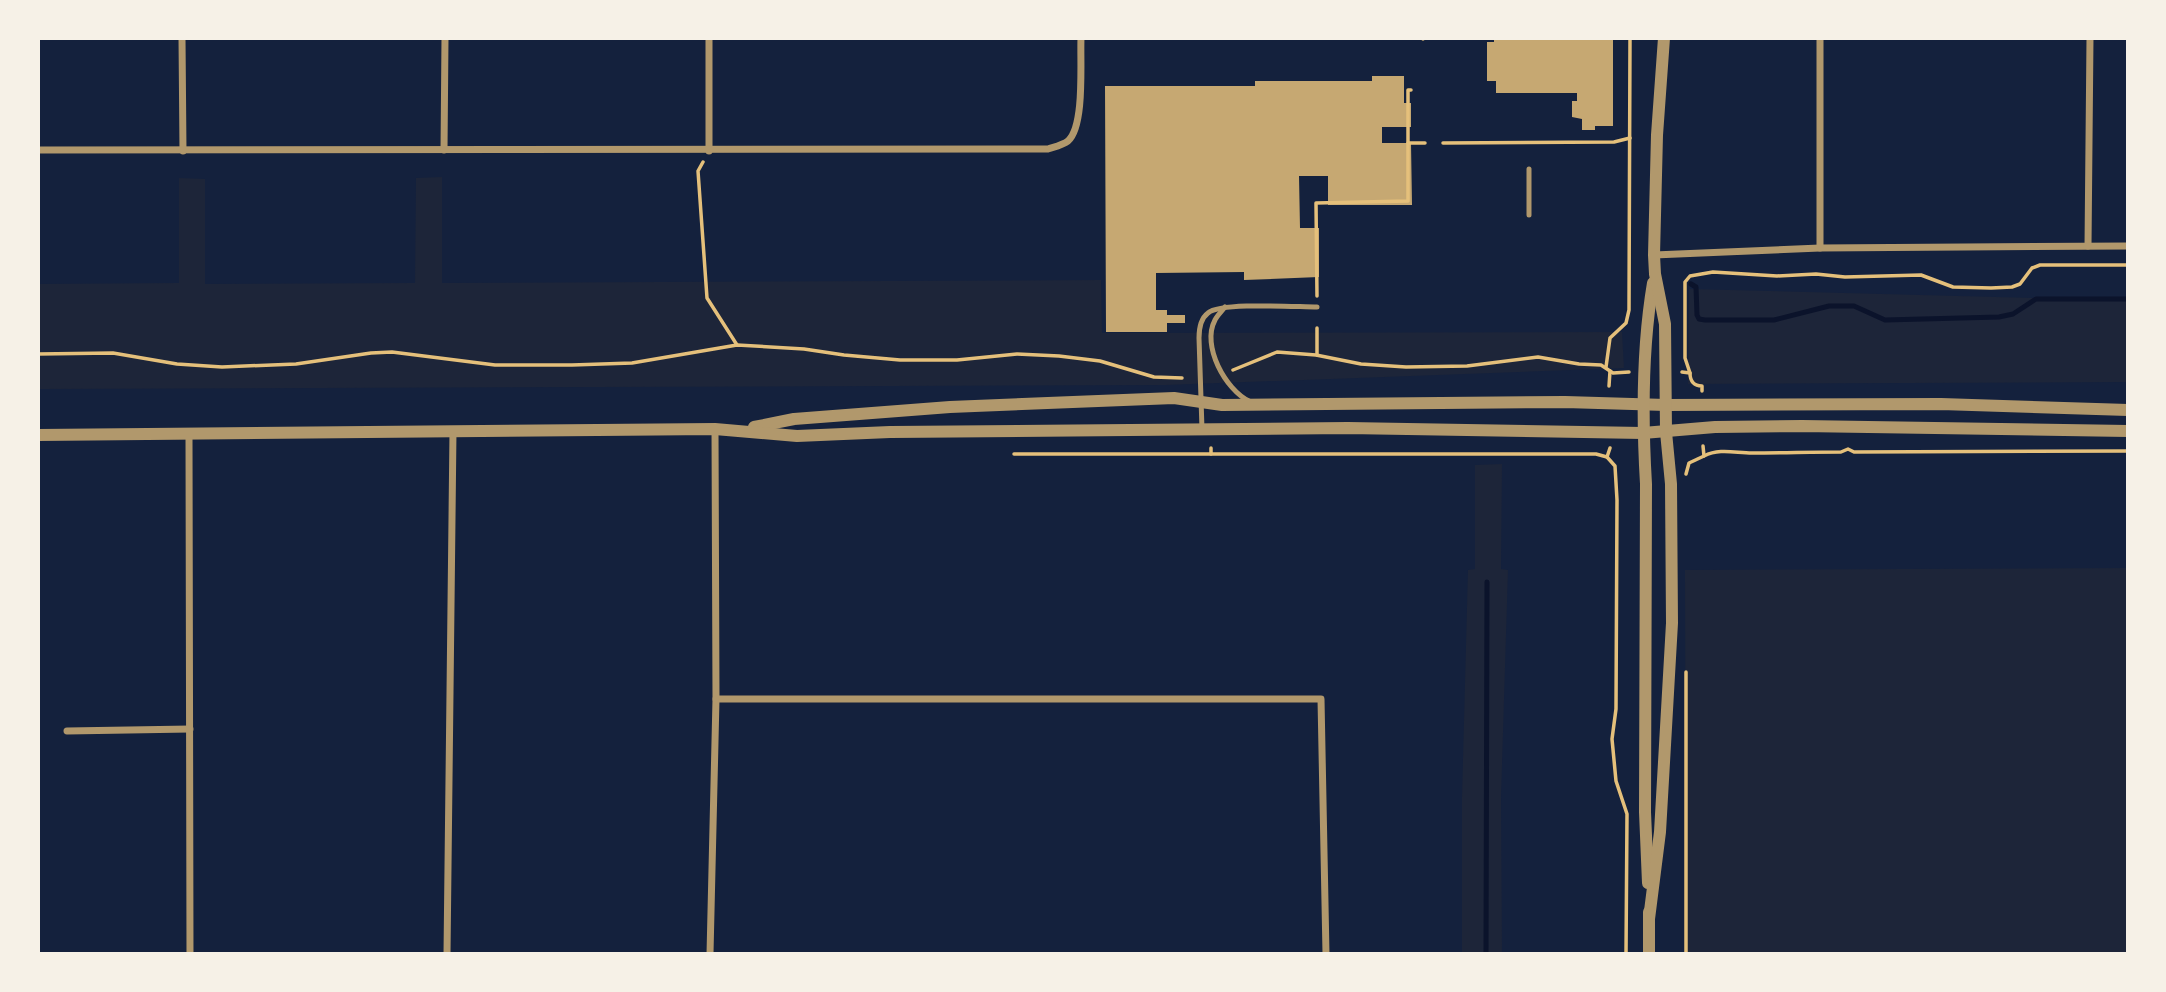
<svg xmlns="http://www.w3.org/2000/svg" width="2166" height="992" font-family="'Alegreya Sans',sans-serif">
<style>
.green{fill:#1d2539}
.lines{fill:none;stroke-linecap:round;stroke-linejoin:round}
.stream{stroke:#0b132b;stroke-width:5}
.building{fill:#c6a872}
.path{stroke:#e5c07b;stroke-width:3.5}
.service{stroke:#b1986c;stroke-width:5}
.minor{stroke:#b1986c;stroke-width:7}
.tertiary{stroke:#b1986c;stroke-width:12}
</style>
<rect width="100%" height="100%" fill="#14213d"/>
<!-- green -->
<g class="green">
<path d="M442 177V283L1101 280 1102 333 1622 332 1624 368 1166 385 39 389 38 284 179 283V178L205 179V284L415 283 416 178Z"/>
<path d="M1689 289 2038 298 2127 297V382L1688 384Z"/>
<path d="M1502 464 1501 569 1508 570 1501 797 1502 953H1462V797L1468 570 1475 569V465Z"/>
<path d="M2127 568V953H1686L1685 570Z"/>
</g>
<g class="lines">
<!-- stream -->
<g class="stream">
<path d="M1691 284 1696 287 1697 315 1699 319 1705 320H1774L1829 306H1854L1885 320 1999 317 2013 314 2036 299H2128"/>
<path d="M1486 954 1487 582"/>
</g>
</g>
<!-- building -->
<g class="building">
<path d="M1494 38H1613V126H1595V130H1582V119L1572 117V101H1577V93H1496V81H1487V42H1494Z"/>
<path d="M1372 76H1404V103H1411V127H1382V143H1411L1412 205H1328V176H1299L1300 228H1319V277L1244 280V272L1156 273V310H1167V315H1185V323H1167V332H1106L1105 86H1255V81H1372Z"/>
</g>
<g class="lines">
<!-- path -->
<g class="path">
<path d="M1423 38V39"/>
<path d="M1408 143H1425"/>
<path d="M1443 143 1614 142 1630 138"/>
<path d="M703 162 698 171 707 298 737 345"/>
<path d="M1317 296 1316 203 1408 201V90H1411"/>
<path d="M1317 328V355"/>
<path d="M38 354 113 353 177 364 222 367 296 364 371 353 392 352 495 365H572L632 363 737 345 804 349 844 355 900 360H957L1017 354 1059 356 1100 361 1154 377 1182 378"/>
<path d="M1606 367 1610 338 1626 323 1629 310 1630 38"/>
<path d="M1233 370 1277 352 1316 355 1361 364 1406 367 1467 366 1538 357 1579 364 1601 365 1613 373 1629 372"/>
<path d="M1682 372 1690 373 1685 358V282L1690 276 1713 272 1777 276 1816 274 1845 277 1921 275 1953 287 1991 288 2012 287 2020 284 2032 268 2040 265H2128"/>
<path d="M1690 373C1690 381 1694 386 1702 386V391"/>
<path d="M1609 386 1610 371"/>
<path d="M1211 448V454H1596L1607 457"/>
<path d="M1610 448 1607 457 1615 466 1617 500 1616 709 1612 739 1616 781 1627 814 1626 954"/>
<path d="M1014 454H1211"/>
<path d="M1704 456C1720 448 1735 453 1752 453 1782 453 1811 452 1841 452L1848 449 1854 452 2128 451"/>
<path d="M1686 474 1689 463 1704 456 1703 446"/>
<path d="M1686 672V954"/>
</g>
<!-- service -->
<g class="service">
<path d="M1529 215V169"/>
<path d="M1225 307C1222 311 1217 316 1215 320 1201 346 1226 390 1249 401"/>
<path d="M1202 429 1199 338C1199 329 1200 319 1208 313 1221 302 1296 307 1317 307"/>
</g>
<!-- minor -->
<g class="minor">
<path d="M182 38 183 151"/>
<path d="M709 38V151"/>
<path d="M1820 38V248"/>
<path d="M38 150 1048 149C1054 147 1063 145 1068 141 1085 126 1080 62 1081 38"/>
<path d="M444 150 445 38"/>
<path d="M2088 246 2090 38"/>
<path d="M1654 255 1820 248 2128 246"/>
<path d="M189 435 190 954"/>
<path d="M716 699H1321L1326 954"/>
<path d="M67 731 190 729"/>
<path d="M447 954 453 431"/>
<path d="M710 954 716 699 715 429"/>
</g>
<!-- tertiary -->
<g class="tertiary">
<path d="M754 427 794 419 950 407 1174 398 1222 405 1565 402 1666 405 1941 404 2128 410"/>
<path d="M38 435 715 429 797 436 890 432 1348 428 1643 433 1715 427 1802 426 2128 431"/>
<path d="M1648 883 1645 812 1646 484C1642 417 1642 348 1653 283"/>
<path d="M1649 919 1660 832 1672 623 1671 484 1666 432 1665 324 1655 274 1654 255 1657 135 1664 38"/>
<path d="M1649 954V912"/>
</g>
</g>
<!-- border -->
<rect width="2166" height="992" fill="none" stroke="#f6f1e7" stroke-width="80"/>
</svg>
